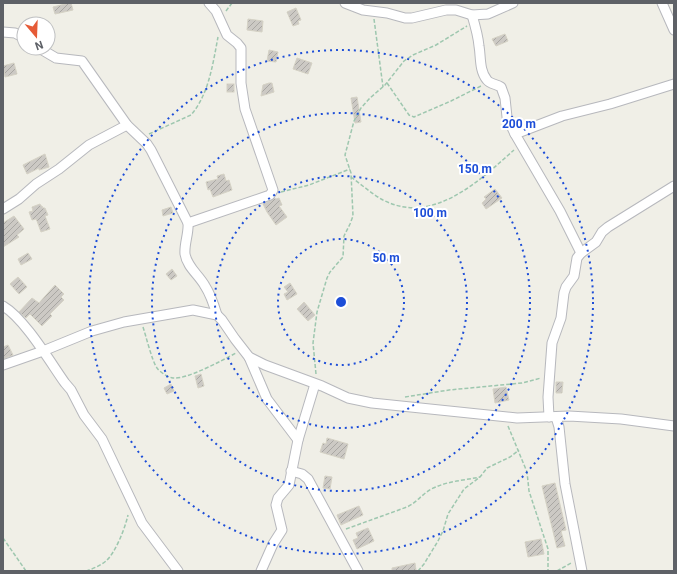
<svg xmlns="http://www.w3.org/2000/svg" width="677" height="574" font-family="Roboto,sans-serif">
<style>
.building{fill:url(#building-hatch);stroke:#d5d2c5}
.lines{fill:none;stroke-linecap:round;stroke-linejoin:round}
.street-casing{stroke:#b7b8bd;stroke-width:11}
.path{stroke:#9ec7af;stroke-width:1.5;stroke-dasharray:4 2;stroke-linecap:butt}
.street{stroke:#fff;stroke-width:9}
.ring{fill:none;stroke:#1d4ed8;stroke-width:2;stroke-dasharray:2 4}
.centre{fill:#1d4ed8;stroke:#fff;stroke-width:2}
.ring-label{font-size:12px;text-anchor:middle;font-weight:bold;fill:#1d4ed8;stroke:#fff;stroke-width:4;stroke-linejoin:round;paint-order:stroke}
</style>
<defs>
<pattern id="building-hatch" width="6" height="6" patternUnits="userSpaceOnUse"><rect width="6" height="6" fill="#ccc9c4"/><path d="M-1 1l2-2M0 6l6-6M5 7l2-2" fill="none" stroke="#a9a7a3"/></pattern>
</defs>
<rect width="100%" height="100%" fill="#f0efe7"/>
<!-- building -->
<g class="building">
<path d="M69 3H71L73 10 55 14 53 7Z"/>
<path d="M296 8 301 20 298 21 299 24 293 26 287 12Z"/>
<path d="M248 19 263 21 262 32 247 30Z"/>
<path d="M505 34 508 41 496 46 492 39Z"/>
<path d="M269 50 278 52 276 62 267 61Z"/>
<path d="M297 58 312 63 308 74 293 69Z"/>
<path d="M14 63 17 74 5 77 3 66Z"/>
<path d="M269 83H272L274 92 261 96 263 85Z"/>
<rect x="227" y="84" width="7" height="8"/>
<path d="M357 97 361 122 355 123 351 98Z"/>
<path d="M45 154 49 167 39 170V168L27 174 23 165Z"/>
<path d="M224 174 226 181 229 180 232 190 213 197 210 189 208 190 206 182 218 179 217 176Z"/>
<path d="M495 189 502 198 486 209 482 203 486 199 484 197Z"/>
<path d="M275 198 276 199 279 198 282 205 279 206 287 217 276 225 267 212 263 204Z"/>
<path d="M40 204 41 206H42L43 208H45L48 215 45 216 50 229 41 232 37 221 36 219 32 220 29 212 33 211 32 207Z"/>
<path d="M171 207 173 213 163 216 162 210Z"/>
<path d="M14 216 24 229 17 235 19 237 3 247V223Z"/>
<path d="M28 253 32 259 21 265 18 259Z"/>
<path d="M172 269 177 276 171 280 166 274Z"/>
<path d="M18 277 27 287 19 294 10 284Z"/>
<path d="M290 283 297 294 287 300 284 294 288 292 284 287Z"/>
<path d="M55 285 64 294 61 297 64 300 50 314 52 316 42 326 30 314 26 318 19 312 32 298 39 303Z"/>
<path d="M304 302 315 315 308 321 297 309Z"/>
<path d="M8 345 13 355 3 359V347Z"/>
<path d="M201 374 204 386 198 388 195 376Z"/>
<path d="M556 382H563L562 393H556Z"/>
<path d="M171 384 174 391 167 394 164 388Z"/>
<path d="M506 387 509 400 495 403 493 389Z"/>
<path d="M327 438 348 444 344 459 320 452 323 443 326 444Z"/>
<path d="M325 476 332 477 330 489 323 488Z"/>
<path d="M555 483 566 530 561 531 565 546 557 548 542 486Z"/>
<path d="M359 506 363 515 341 525 337 515Z"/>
<path d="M368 528 374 541 357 549 353 540 358 538 356 533Z"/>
<path d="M541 539 544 554 528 557 525 542Z"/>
<path d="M415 563 416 570 410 571H392V568Z"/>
</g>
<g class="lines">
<defs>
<g id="street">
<path d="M345 3 363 10 387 13 405 18H412L446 10H456L472 15 488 14 513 3"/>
<path d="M662 3 674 30"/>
<path d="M472 15C475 25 478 35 479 46 481 57 479 70 487 80 490 84 496 84 501 87L505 98 507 117 515 134 560 211 581 253"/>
<path d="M3 32 15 33 24 38"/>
<path d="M39 48 56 58 82 61 127 125 147 144 151 150 188 223C189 233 184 244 185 254 187 267 199 275 205 286 211 295 214 305 217 315"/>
<path d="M515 134 562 116 610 104 674 84"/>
<path d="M3 209 19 199 36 184 59 169 89 145 127 125"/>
<path d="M188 223 270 195 273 190 245 109 241 83V48L237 43 227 35 216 11 209 3"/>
<path d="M3 306C25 319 50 362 65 383L71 390 84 415 102 439 142 523 178 571"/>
<path d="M249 357 267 399 298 440"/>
<path d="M3 365 43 351 92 331 124 322 193 310 217 315 222 320 235 339 249 357 265 365 322 386 348 398 372 403 517 418 569 416 621 419 674 426"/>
<path d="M549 417 548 397 552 343 561 318 564 293 566 287 574 276 577 258 581 253 596 242 602 232 608 227 674 186"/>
<path d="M556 417 559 427 565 484 582 571"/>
<path d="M291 471 302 474 308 479 358 571"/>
<path d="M261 571 273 544 282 530 276 505 278 498 289 485 298 440 315 384"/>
</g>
</defs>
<!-- street casing -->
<use href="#street" class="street-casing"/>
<!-- path -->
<g class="path">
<path d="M226 11 232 3"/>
<path d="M374 19 383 87"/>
<path d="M387 83 409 115 414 117 451 101 481 86"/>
<path d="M149 134 191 115C209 94 213 63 218 37"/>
<path d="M351 177C362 185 372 194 383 200 433 226 480 180 514 150"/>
<path d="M281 192 309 185 350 169"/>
<path d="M143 327C146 336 152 361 157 368 160 372 167 377 173 378 186 380 223 360 236 353"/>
<path d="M316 374 313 343 317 312 327 278 330 272 343 257 344 236 350 224 353 216 351 173 345 155 354 121 361 108 370 98 385 85 404 61 413 55 436 45 467 26"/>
<path d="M405 397 449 390 522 383 541 378"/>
<path d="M508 426 527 472 529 491 548 549V571"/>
<path d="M346 529 407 507C418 502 424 491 436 487 449 481 466 480 480 477"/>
<path d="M3 538 26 571"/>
<path d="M86 571C93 569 101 565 106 561 116 552 125 528 128 515"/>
<path d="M418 571 424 564 438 541 443 531 448 514 464 489 480 477 487 468 510 457 519 450"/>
<path d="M557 571 571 563"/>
</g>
<!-- street -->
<use href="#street" class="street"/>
</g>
<!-- distance rings -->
<g class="ring">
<circle cx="341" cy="302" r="63"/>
<circle cx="341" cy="302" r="126"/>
<circle cx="341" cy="302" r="189"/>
<circle cx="341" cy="302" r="252"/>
</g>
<circle cx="341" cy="302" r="6" class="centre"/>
<g class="ring-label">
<text x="519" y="128">200 m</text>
<text x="475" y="173">150 m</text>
<text x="430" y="217">100 m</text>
<text x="386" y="262">50 m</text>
</g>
<!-- border -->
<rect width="677" height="574" fill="none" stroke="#5e6167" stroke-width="8"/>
<!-- north arrow -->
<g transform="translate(36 36) rotate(161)"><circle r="19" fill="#ffffff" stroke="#bfc0c2"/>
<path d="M0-3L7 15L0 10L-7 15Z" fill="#e65b37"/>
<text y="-6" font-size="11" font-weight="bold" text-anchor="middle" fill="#5e6167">N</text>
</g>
</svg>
